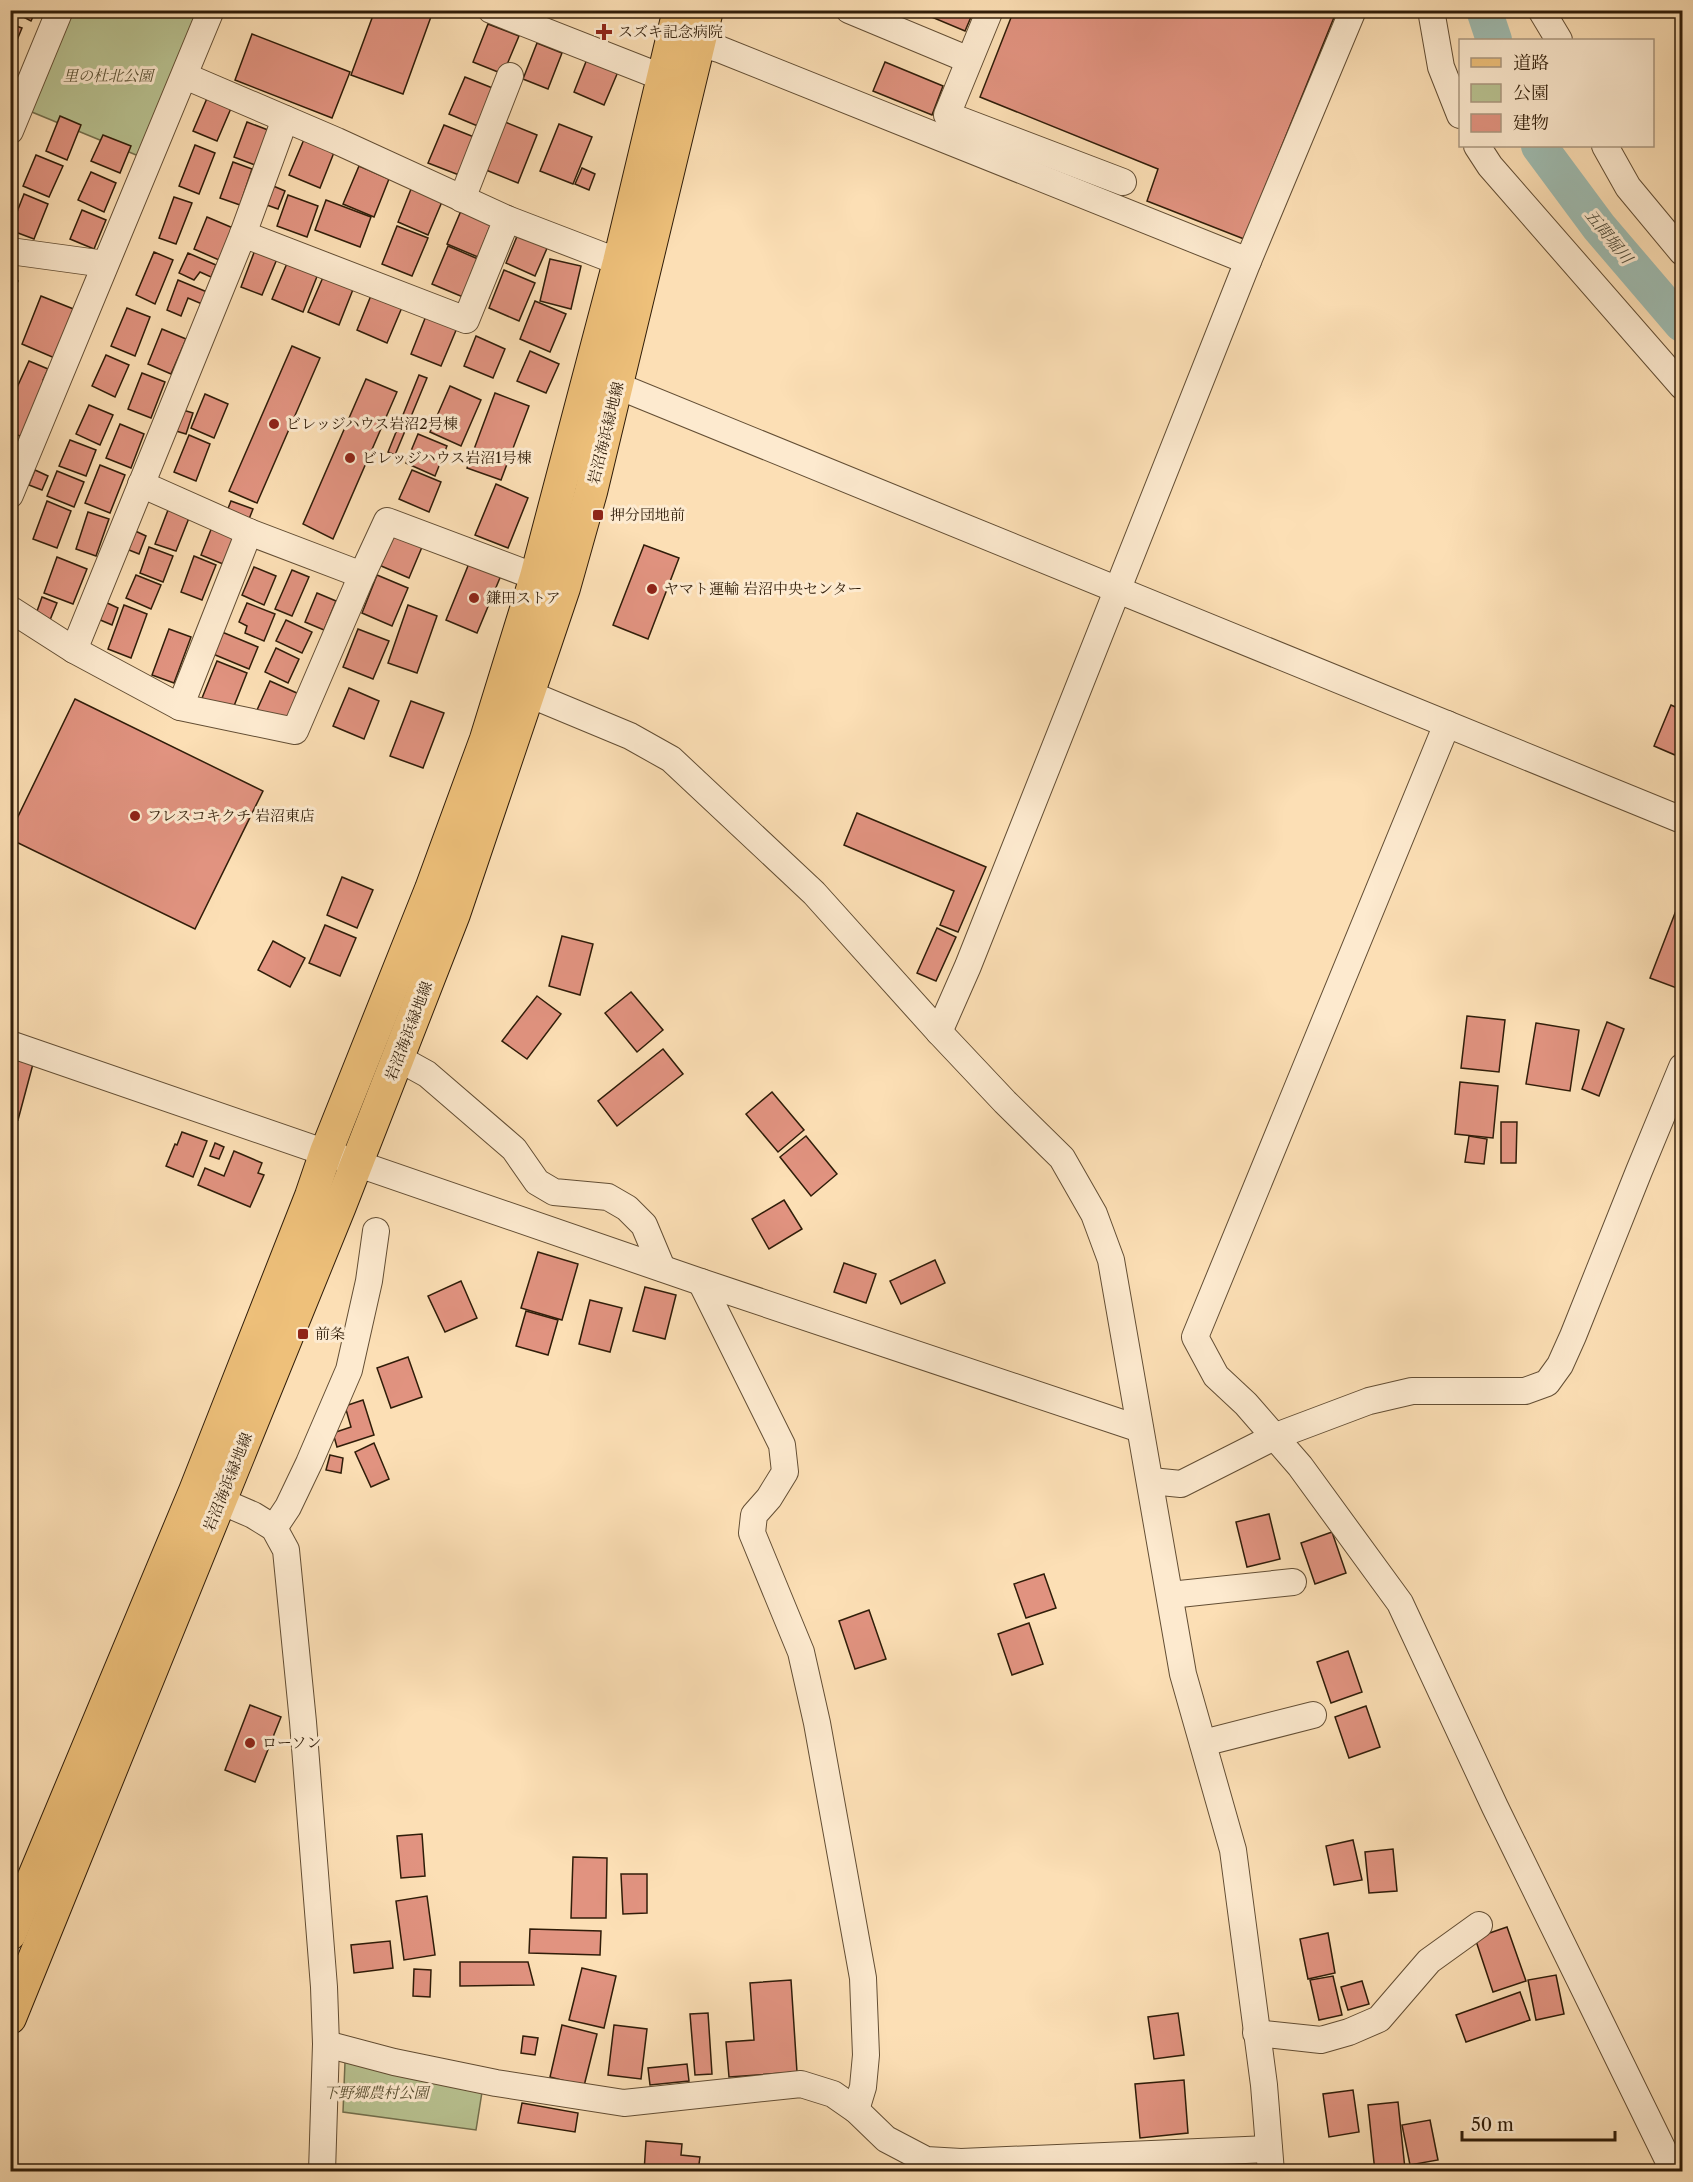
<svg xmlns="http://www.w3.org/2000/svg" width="1693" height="2182" font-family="'Libre Caslon Text','Noto Serif JP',serif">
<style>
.green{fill:#b9c392;stroke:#74704e;stroke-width:1.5}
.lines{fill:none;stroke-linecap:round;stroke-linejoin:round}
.river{stroke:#9fbcb1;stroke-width:36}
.building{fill:#e19380;stroke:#301d09;stroke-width:1.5}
.minor-casing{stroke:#634e34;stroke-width:28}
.major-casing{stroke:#301d09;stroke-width:34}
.minor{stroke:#fdeacf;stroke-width:26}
.major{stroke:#eec07a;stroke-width:32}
.poi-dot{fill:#8f2418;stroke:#fdeacf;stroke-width:2}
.labels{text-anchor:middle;stroke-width:6;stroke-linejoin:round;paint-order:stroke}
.poi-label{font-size:15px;fill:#301d09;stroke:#fdeacf;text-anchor:start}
.park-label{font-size:15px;font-style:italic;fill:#594f32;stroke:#fdeacf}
.street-label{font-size:15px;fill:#301d09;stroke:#fdeacf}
.water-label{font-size:16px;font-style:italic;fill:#514d3b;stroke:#fdeacf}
</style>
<rect width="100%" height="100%" fill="#fcdfb5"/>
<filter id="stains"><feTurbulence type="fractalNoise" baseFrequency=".00333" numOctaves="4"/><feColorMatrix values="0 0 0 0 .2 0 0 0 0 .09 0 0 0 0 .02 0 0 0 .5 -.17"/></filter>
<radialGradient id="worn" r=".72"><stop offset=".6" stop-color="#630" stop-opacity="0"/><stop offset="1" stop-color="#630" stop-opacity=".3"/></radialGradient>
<!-- green -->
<g class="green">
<path d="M69 11H201L141 157 27 110Z"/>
<path d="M345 2062 482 2092 476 2130 343 2112Z"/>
</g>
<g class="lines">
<!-- river -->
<g class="river">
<path d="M1484 10 1494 40"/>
<path d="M1539 146 1599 227 1682 324"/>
</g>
</g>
<!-- building -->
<g class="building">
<path d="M10 10H36L31 21Z"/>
<path d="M375 10H423L432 14 403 94 351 75Z"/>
<path d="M915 10H974L965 31Z"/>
<path d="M1014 10H1337L1244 239 1147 201 1158 169 980 97Z"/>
<path d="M10 24 22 28 10 57Z"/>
<path d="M488 24 519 36 503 74 473 62Z"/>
<path d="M252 34 350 72 332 118 235 80Z"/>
<path d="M537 43 562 53 548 89 523 79Z"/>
<path d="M589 54 620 67 604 105 574 92Z"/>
<path d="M885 62 943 86 932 115 873 91Z"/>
<path d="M465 77 495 89 480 127 449 114Z"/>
<path d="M208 96 232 106 217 141 193 131Z"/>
<path d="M60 116 81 125 67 160 46 151Z"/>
<path d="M247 122 268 130 255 165 234 157Z"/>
<path d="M505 122 537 135 518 183 486 170Z"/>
<path d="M559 124 592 137 573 184 540 171Z"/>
<path d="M444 125 474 137 459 175 428 163Z"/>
<path d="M103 135 131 146 120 173 91 161Z"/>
<path d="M305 137 335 150 320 188 289 175Z"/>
<path d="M195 145 215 153 199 194 179 186Z"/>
<path d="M36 155 63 166 49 197 23 186Z"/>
<path d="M233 162 252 169 240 205 220 198Z"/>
<path d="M359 166 389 179 374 217 343 204Z"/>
<path d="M582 168 595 174 589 190 575 184Z"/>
<path d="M91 172 116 183 104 212 78 200Z"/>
<path d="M413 184 444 197 428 235 398 222Z"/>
<path d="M271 185 285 191 278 209 264 204Z"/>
<path d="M24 194 48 204 34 239 10 230Z"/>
<path d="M288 195 318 206 307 237 277 226Z"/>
<path d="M174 197 192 203 176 244 159 238Z"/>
<path d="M326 200 371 217 360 247 315 230Z"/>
<path d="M463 206 493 219 478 257 447 244Z"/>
<path d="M82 210 106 220 94 249 70 239Z"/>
<path d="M207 217 233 228 219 260 194 249Z"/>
<path d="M397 226 428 238 412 276 382 264Z"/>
<path d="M518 234 548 246 535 276 506 263Z"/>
<path d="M448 246 478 259 463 297 432 284Z"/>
<path d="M255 250 277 259 262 295 241 287Z"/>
<path d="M154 252 173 260 155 304 136 295Z"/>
<path d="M188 253 216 265 211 277 200 272 194 280 179 273Z"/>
<path d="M550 259 581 266 571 309 540 301Z"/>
<path d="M288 261 318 274 303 312 272 299Z"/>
<path d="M504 270 535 283 519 321 489 308Z"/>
<path d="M324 275 354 287 339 325 308 312Z"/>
<path d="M10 278 18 281 10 300Z"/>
<path d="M178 280 207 292 202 304 188 298 181 316 167 310Z"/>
<path d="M372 293 403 305 387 343 357 330Z"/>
<path d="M41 296 76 310 57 359 22 344Z"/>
<path d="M535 301 566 314 550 352 520 339Z"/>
<path d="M127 308 150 317 135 356 111 346Z"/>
<path d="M426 316 457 328 441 366 411 354Z"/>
<path d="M162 329 186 339 171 374 148 364Z"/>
<path d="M476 336 505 349 493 378 464 366Z"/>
<path d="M292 346 320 358 257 503 229 491Z"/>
<path d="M530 351 559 364 546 393 517 381Z"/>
<path d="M106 355 129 365 115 397 92 386Z"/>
<path d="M29 361 48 369 43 380 48 383 25 438 10 432V403Z"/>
<path d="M142 373 165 382 151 418 128 409Z"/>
<path d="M419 375 427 378 395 455 388 452Z"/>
<path d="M366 379 397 392 333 539 303 524Z"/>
<path d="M450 386 481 400 461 446 430 432Z"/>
<path d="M495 393 529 406 501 480 467 468Z"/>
<path d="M205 394 228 404 214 438 191 428Z"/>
<path d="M89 405 113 415 100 445 76 434Z"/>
<path d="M183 410 193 413 186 434 176 431Z"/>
<path d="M120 424 144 434 131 468 106 458Z"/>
<path d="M418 434 447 446 435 476 406 463Z"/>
<path d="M189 435 210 444 196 481 174 472Z"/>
<path d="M70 440 96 450 86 476 59 466Z"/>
<path d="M100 465 125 475 110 513 85 503Z"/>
<path d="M35 470 48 476 42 490 29 485Z"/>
<path d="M412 470 441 482 429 512 399 499Z"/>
<path d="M57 471 84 482 74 507 47 496Z"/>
<path d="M496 484 528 498 508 548 475 535Z"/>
<path d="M47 501 71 511 57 548 33 539Z"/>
<path d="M231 501 253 509 249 519 227 511Z"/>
<path d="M168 510 189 518 176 551 155 544Z"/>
<path d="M88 512 109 519 96 556 76 549Z"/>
<path d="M212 527 234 536 223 564 201 555Z"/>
<path d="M395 527 425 540 409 578 379 565Z"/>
<path d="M131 529 146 536 139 554 124 548Z"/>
<path d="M644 545 679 558 648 639 613 625Z"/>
<path d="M149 547 173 556 163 582 140 573Z"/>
<path d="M194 556 216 565 202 600 181 592Z"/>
<path d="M57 557 87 569 73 604 44 593Z"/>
<path d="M470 561 502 573 477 633 446 620Z"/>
<path d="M254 567 276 576 264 605 242 595Z"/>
<path d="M292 570 309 577 292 616 275 609Z"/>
<path d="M136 575 161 585 151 609 126 598Z"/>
<path d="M377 575 408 588 392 626 362 613Z"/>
<path d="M317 593 336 601 324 630 305 622Z"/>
<path d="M42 597 57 603 50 620 36 614Z"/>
<path d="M105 602 118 608 112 625 98 619Z"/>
<path d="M247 603 275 614 264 641 245 633 247 626 239 622Z"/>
<path d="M124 605 147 614 131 658 108 649Z"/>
<path d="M408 605 437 616 417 673 388 663Z"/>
<path d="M286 620 312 632 302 653 276 641Z"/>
<path d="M169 629 191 637 174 683 152 675Z"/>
<path d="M358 629 389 641 373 679 343 667Z"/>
<path d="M222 632 258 647 249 669 213 654Z"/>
<path d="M276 648 299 659 288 683 265 672Z"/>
<path d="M217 661 247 673 232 711 202 698Z"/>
<path d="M270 681 299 694 286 723 257 710Z"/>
<path d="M349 688 379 701 364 739 333 726Z"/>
<path d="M75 699 263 791 195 929 10 839V833Z"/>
<path d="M411 701 444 713 423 768 390 756Z"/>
<path d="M1671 705 1682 710V758L1654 746Z"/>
<path d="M857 813 986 867 958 932 940 925 954 891 844 845Z"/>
<path d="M342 877 373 890 357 928 327 915Z"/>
<path d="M1682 895V990L1650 978Z"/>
<path d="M325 925 356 938 340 976 309 963Z"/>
<path d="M937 928 956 937 936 981 917 973Z"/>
<path d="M562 936 593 944 580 995 549 986Z"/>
<path d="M273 941 305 958 290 987 258 970Z"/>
<path d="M631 992 663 1030 637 1052 605 1013Z"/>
<path d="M537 996 561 1014 527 1059 502 1041Z"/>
<path d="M1467 1016 1505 1020 1499 1072 1461 1068Z"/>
<path d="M1607 1022 1624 1029 1599 1096 1582 1089Z"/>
<path d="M1536 1023 1579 1030 1570 1091 1526 1084Z"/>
<path d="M663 1049 683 1074 617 1126 598 1101Z"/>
<path d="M10 1059 33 1064 18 1120 10 1118Z"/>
<path d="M1460 1082 1498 1086 1493 1138 1455 1134Z"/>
<path d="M772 1092 804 1130 778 1152 746 1114Z"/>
<path d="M1501 1122H1517L1516 1163H1501Z"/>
<path d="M182 1132 207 1141 193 1177 166 1166 175 1144 177 1145Z"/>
<path d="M806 1136 837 1174 811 1196 780 1157Z"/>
<path d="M1469 1136 1487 1139 1484 1164 1465 1162Z"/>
<path d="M215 1143 224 1147 219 1159 210 1156Z"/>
<path d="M234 1151 262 1163 258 1173 264 1175 250 1207 198 1185 205 1168 224 1176Z"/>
<path d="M784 1200 802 1229 769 1249 752 1219Z"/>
<path d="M538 1252 578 1264 562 1320 521 1308Z"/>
<path d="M935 1260 945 1283 901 1304 890 1281Z"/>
<path d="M844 1263 876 1274 866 1303 834 1292Z"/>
<path d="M461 1281 477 1318 445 1332 428 1296Z"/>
<path d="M645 1287 676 1295 665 1339 633 1331Z"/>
<path d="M590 1300 622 1308 610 1352 579 1344Z"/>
<path d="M526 1311 558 1320 548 1355 516 1346Z"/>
<path d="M408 1357 422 1397 391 1408 377 1368Z"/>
<path d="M363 1400 374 1435 337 1447 333 1433 351 1427 345 1406Z"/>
<path d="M374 1443 389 1479 371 1487 355 1452Z"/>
<path d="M330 1455 343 1458 341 1473 326 1470Z"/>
<path d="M1269 1514 1280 1559 1247 1567 1236 1522Z"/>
<path d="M1332 1532 1346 1573 1315 1584 1301 1543Z"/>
<path d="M1044 1574 1056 1608 1026 1618 1014 1584Z"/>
<path d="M869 1610 886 1659 855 1669 839 1621Z"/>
<path d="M1029 1623 1043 1664 1012 1675 998 1634Z"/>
<path d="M1348 1651 1362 1692 1331 1703 1317 1662Z"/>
<path d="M250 1705 281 1717 255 1782 225 1770Z"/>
<path d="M1366 1706 1380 1747 1349 1758 1335 1717Z"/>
<path d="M422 1834 425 1876 401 1878 397 1836Z"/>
<path d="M1353 1840 1362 1880 1334 1885 1326 1846Z"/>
<path d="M1393 1849 1397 1891 1369 1893 1365 1852Z"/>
<path d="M573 1857 607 1858 606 1918H571Z"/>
<path d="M621 1874H647V1913L623 1914Z"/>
<path d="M427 1896 435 1955 404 1960 396 1901Z"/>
<path d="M1507 1927 1526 1981 1493 1992 1475 1938Z"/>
<path d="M530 1929 601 1931 600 1955 529 1953Z"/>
<path d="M1328 1933 1335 1973 1308 1979 1300 1939Z"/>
<path d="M390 1941 393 1968 354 1973 351 1945Z"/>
<path d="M460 1962H528L534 1985 460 1986Z"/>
<path d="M582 1968 616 1976 604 2028 569 2020Z"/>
<path d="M414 1969 431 1970 430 1997 413 1996Z"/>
<path d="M1556 1975 1564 2014 1536 2020 1528 1980Z"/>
<path d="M1333 1976 1342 2015 1319 2020 1310 1980Z"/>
<path d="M791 1980 797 2072 729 2077 726 2042 754 2040 750 1983Z"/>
<path d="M1362 1981 1369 2004 1348 2010 1341 1987Z"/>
<path d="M1520 1992 1530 2020 1466 2042 1456 2015Z"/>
<path d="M708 2013 712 2074 695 2075 690 2014Z"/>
<path d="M1178 2013 1184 2055 1154 2059 1148 2017Z"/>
<path d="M562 2025 597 2034 584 2086 550 2077Z"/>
<path d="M614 2025 647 2029 641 2079 608 2075Z"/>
<path d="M523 2036 538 2038 535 2055 521 2053Z"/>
<path d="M687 2064 689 2081 650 2085 648 2068Z"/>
<path d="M1184 2080 1188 2133 1140 2138 1135 2084Z"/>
<path d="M1353 2090 1359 2132 1329 2137 1323 2094Z"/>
<path d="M1398 2102 1405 2169 1375 2172 1368 2105Z"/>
<path d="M522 2103 578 2113 575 2132 518 2123Z"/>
<path d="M1430 2120 1438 2160 1410 2165 1402 2125Z"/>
<path d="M646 2141 682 2144 681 2155 700 2157 698 2171 679 2169 678 2172H644Z"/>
</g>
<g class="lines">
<defs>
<g id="minor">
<path d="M491 10 664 78"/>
<path d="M849 10 969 60"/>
<path d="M990 10 947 115 1123 182"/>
<path d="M1431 10 1441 67 1460 115"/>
<path d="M1541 10 1559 40"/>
<path d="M699 43 719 49 1248 261"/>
<path d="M185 76 337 141 507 219 619 262"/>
<path d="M10 131 60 10"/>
<path d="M1477 146 1490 166 1682 386"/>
<path d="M1605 146 1628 187 1682 252"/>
<path d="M462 199 510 76"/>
<path d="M243 234 285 119"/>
<path d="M10 251 105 264"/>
<path d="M618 386 1682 820"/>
<path d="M141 484 249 532"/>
<path d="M10 495 211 10"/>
<path d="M10 609 74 650 180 707 295 731 362 575 387 521 552 583"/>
<path d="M74 650 243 234 466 320 507 219"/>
<path d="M529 694 630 736 671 759 814 893 939 1032 1005 1102 1062 1158 1094 1214 1111 1260 1183 1674 1233 1850 1264 2085 1271 2172"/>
<path d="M180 707 249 532 362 575"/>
<path d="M1447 724 1195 1337 1216 1376 1246 1404 1300 1466 1400 1603 1495 1807 1674 2172"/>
<path d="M939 1032 968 966 1248 261 1353 10"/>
<path d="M10 1044 701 1282 1140 1429"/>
<path d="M398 1058 427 1074 514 1149 537 1182 554 1192 608 1197 627 1208 644 1225 662 1268"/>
<path d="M701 1282 782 1445 785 1472 769 1498 754 1515 752 1533 801 1652 817 1723 863 1978 866 2055 863 2087 856 2110"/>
<path d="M1151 1481 1181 1484 1276 1436 1369 1401 1412 1391H1525L1547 1383 1560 1365 1573 1336 1639 1171 1682 1067"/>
<path d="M202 1493 253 1515 274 1528 286 1550 303 1722 324 1987 326 2044 322 2172"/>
<path d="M274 1528 288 1507 309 1463 349 1370 369 1281 376 1231"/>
<path d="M1170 1595 1293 1582"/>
<path d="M1203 1743 1313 1715"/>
<path d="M1256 2033 1321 2040 1349 2032 1379 2019 1429 1961 1479 1925"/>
<path d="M326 2044 394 2062 496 2083 624 2103 801 2084 833 2094 856 2110 886 2139 926 2160 961 2162 1269 2149"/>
</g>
<g id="major">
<path d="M10 1934 195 1491 311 1196 326 1152 431 889 486 739 536 577 619 262 679 10"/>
<path d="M10 2018 340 1206 454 914 564 588 591 492 707 10"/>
</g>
</defs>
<!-- minor casing -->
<use href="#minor" class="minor-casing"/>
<!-- major casing -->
<use href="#major" class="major-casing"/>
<!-- minor -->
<use href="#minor" class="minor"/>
<!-- major -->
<use href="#major" class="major"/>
</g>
<!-- markers -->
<g class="poi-dot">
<path d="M601 23h6v6h6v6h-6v6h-6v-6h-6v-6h6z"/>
<circle cx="274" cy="424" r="6"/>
<circle cx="350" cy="458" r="6"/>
<rect x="592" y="509" width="12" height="12" rx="3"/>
<circle cx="652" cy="589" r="6"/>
<circle cx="474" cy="598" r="6"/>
<circle cx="135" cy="816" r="6"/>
<rect x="297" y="1328" width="12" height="12" rx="3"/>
<circle cx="250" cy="1743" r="6"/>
</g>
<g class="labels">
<!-- poi labels -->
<g class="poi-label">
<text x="618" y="37">スズキ記念病院</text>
<text x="286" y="429">ビレッジハウス岩沼2号棟</text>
<text x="362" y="463">ビレッジハウス岩沼1号棟</text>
<text x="610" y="520">押分団地前</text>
<text x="664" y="594">ヤマト運輸 岩沼中央センター</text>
<text x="486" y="603">鎌田ストア</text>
<text x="147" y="821">フレスコキクチ 岩沼東店</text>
<text x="315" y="1339">前条</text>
<text x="262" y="1748">ローソン</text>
</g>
<!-- park labels -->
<g class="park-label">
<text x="108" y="81">里の杜北公園</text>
<text x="376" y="2098">下野郷農村公園</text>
</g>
<!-- street labels -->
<g class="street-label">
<text transform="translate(606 433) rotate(-76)" y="5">岩沼海浜緑地線</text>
<text transform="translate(409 1031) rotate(-69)" y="5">岩沼海浜緑地線</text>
<text transform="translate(228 1482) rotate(-68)" y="5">岩沼海浜緑地線</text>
</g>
<!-- water labels -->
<g class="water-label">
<text transform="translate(1609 236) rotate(51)" y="6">五間堀川</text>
</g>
</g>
<!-- margin -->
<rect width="1693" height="2182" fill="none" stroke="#fcdfb5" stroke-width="36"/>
<rect x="12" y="12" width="1669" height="2158" fill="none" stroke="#301d09" stroke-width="3"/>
<rect x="18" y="18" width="1657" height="2146" fill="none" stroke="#301d09" stroke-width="1.5"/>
<!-- legend -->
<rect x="1459" y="39" width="195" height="108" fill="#fdeacf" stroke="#ab9880" stroke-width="1.5"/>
<rect x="1471" y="58" width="30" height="9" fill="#eec07a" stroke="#ab9880" stroke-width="1.5"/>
<text x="1513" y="69" font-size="18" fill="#301d09">道路</text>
<rect x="1471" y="84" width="30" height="18" fill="#b9c392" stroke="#ab9880" stroke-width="1.5"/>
<text x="1513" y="99" font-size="18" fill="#301d09">公園</text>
<rect x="1471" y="114" width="30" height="18" fill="#e19380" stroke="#ab9880" stroke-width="1.5"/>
<text x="1513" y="129" font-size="18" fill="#301d09">建物</text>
<!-- scale -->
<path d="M1462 2131v9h153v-9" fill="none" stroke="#301d09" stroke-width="3"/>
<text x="1471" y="2131" font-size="18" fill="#301d09" stroke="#fdeacf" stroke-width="4.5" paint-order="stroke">50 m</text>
<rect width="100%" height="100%" filter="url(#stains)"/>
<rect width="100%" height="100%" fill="url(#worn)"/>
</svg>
